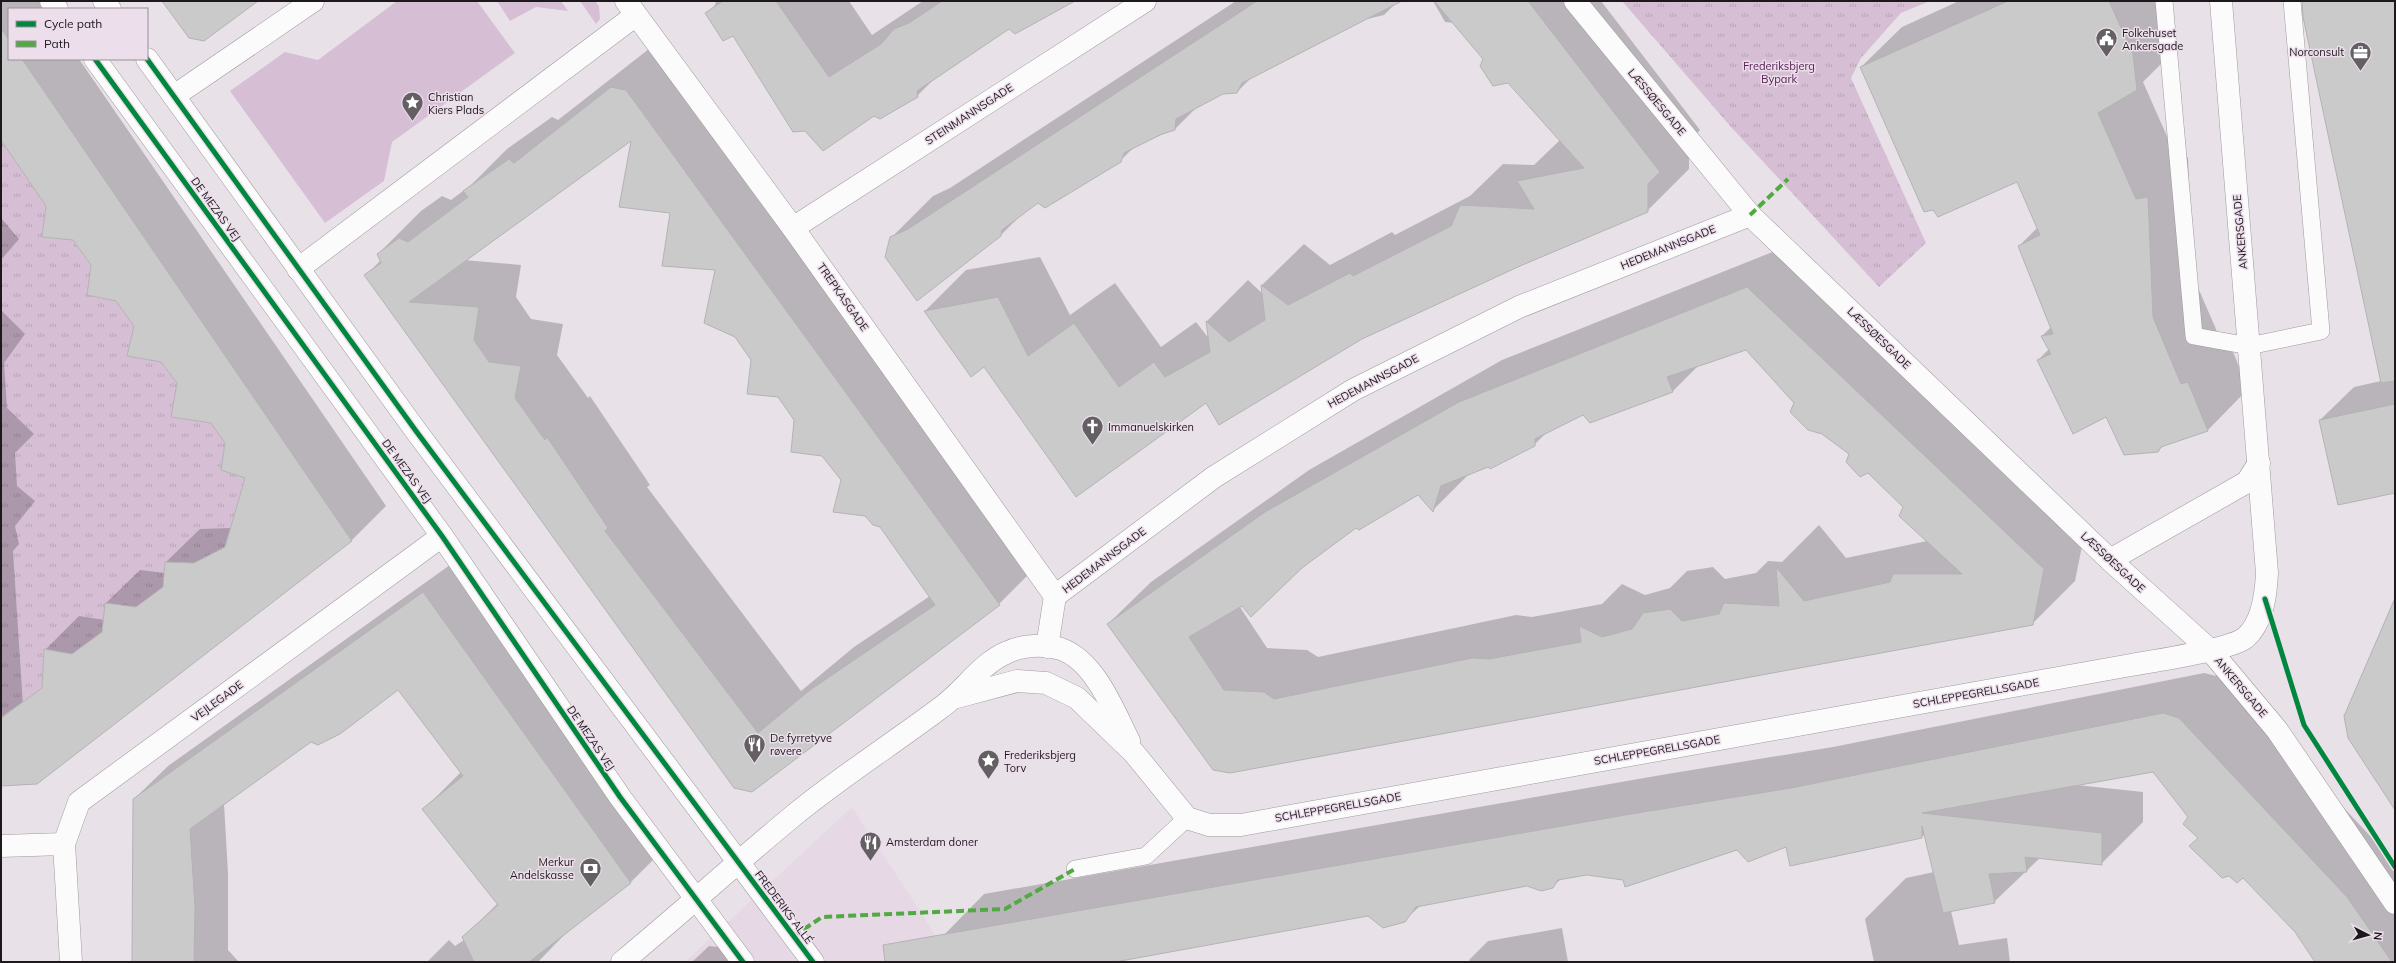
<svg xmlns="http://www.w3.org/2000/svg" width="2396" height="963" font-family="Mulish,sans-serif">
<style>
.built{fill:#e6d8e5}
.green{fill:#d6bfd5}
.park{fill:url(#park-tufts)}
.shadow{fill:#0003;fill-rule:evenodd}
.building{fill:#cacaca;stroke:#b4b3b4;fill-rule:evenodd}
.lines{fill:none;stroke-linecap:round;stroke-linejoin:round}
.lane-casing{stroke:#9f999e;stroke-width:18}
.street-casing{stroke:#9f999e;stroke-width:23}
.secondary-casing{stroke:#9f999e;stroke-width:23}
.lane{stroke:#fcfbfc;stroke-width:17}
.street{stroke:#fcfbfc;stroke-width:22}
.secondary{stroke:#fcfbfc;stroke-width:22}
.quiet{stroke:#52a943;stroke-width:4;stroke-dasharray:8 4;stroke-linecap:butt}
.cycleway-casing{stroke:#ecdeeb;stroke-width:8}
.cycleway{stroke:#00873e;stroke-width:5}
.labels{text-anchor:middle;stroke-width:3;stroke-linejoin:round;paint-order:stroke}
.poi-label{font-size:11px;fill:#1d181c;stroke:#ecdeeb;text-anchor:start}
.park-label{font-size:11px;fill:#572056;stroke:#ecdeeb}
.street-label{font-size:11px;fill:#1d181c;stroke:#ecdeeb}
</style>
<defs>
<pattern id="park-tufts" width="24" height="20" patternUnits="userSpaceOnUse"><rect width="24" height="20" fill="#d6bfd5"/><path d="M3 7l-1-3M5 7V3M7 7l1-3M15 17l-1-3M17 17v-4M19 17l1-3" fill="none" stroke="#b7a3b6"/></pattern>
</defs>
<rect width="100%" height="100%" fill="#e8e2e8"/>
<!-- built -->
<path class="built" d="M852 807 953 962H685Z"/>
<!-- green -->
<g class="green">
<path d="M397 1H477L515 53 392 142 384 181 325 223 230 91 285 52 318 60Z"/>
<path d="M497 1H561L568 11 536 7 510 21Z"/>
<path d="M580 1H595L599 6 600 19 596 24Z"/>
</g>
<!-- park -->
<g class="park">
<path d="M1622 1H1930L1901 13 1861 58 1851 78 1926 243 1879 287 1731 127Z"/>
<path d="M1 140 46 206 42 237 73 240 91 265 88 295 116 301 134 326 128 356 161 362 177 383 172 416 211 423 225 443 221 470 250 479 232 524 219 564 210 555 194 563 165 562 163 587 136 607 106 603 102 632 72 654 44 650 42 688 1 717Z"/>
</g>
<!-- shadow -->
<g class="shadow">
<path d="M1 1H39L45 9H9V59H79L386 506 352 540 38 782 45 650 79 616 105 620 106 603 140 570 165 573 166 562 200 529 231 528 247 477 211 422 178 383 135 326 1 138Z"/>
<path d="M716 1H849L872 35 923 1H1064L1009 27 937 76 917 96 874 115 805 130 734 35 707 14 715 5Z"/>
<path d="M1236 1H1398L1384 15 1363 20 1253 76 1237 92 1222 93 1196 108 1175 129 1135 146 1120 161 1038 202 1021 215 1000 236 891 238 933 196 950 188Z"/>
<path d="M1433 1H1601L1700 130 1689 142V169L1647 211 1206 402 984 366 925 311 966 270 1040 257 1070 315 1115 283 1161 347 1196 322 1207 336 1209 335 1207 321 1248 280 1263 294 1262 285 1304 244 1330 265 1392 232 1395 235 1470 196 1503 164 1534 165 1560 140 1509 82 1484 59 1454 23 1445 22Z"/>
<path d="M1959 1H2168L2173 12 2177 48 2143 82 2177 159 2188 157 2193 276 2222 343 2229 342 2248 389 2208 430 2164 445 2158 451 2107 416 2038 360 2049 349 2042 336 2052 326 2019 246 2038 227 2017 180 1861 67 1902 27Z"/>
<path d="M2303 1H2395V492L2320 420 2354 387 2381 381Z"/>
<path d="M654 45 1042 561 999 604 752 791 366 275 381 260 378 254 421 211 442 196 451 200 471 185 507 149 552 117 558 120ZM632 138 671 212 716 269 752 360 795 420 880 526 930 596 854 647 801 691 647 487 650 485 590 396 588 398 557 355 563 324 531 319 516 297 521 265 464 260Z"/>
<path d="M1 218 19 239 1 260 2 311 25 334 4 363 7 408 34 434 15 453 17 486 35 501 15 526 19 544 13 551 26 752 1 777Z"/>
<path d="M1790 245 2086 526 2075 581 2032 624 1230 772 1108 624 1151 582 1309 470 1502 360ZM1747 348 1796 403 1904 507 1927 541 1846 558 1819 525 1782 562 1768 561 1756 573 1725 579 1713 567 1687 571 1670 588 1645 595 1622 584 1602 604 1532 617 1516 615 1318 657 1307 650 1267 648 1240 607 1356 527 1419 494 1433 510 1471 472 1534 445 1548 431 1583 414 1590 421 1673 391 1699 365Z"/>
<path d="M457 560 664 849 630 883 567 932 538 962H427L449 940 455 946 464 940 463 938 498 903 424 809 461 772 398 689 311 741 224 804 228 873V950L239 962H133L134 799 168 766Z"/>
<path d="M2204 673 2221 677 2388 855 2395 865V962H2317L2296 932 2243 877 2199 837 2189 817 2154 771 2077 785 2143 792V822L2101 864 2041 857 1994 902 1951 911 1959 945 2007 938 2010 962H1874L1865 919 1906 878 1934 872 1925 834 1922 837 1738 849 1624 879 1587 873 1561 879 1552 887 1527 885 1421 905 1404 921 1368 915 1109 962H933L943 936 984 894 1667 774 1833 747Z"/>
<path d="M1562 928 1568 962H1470L1469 960 1488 941Z"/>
<path d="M709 946 726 948 736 962H692Z"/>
</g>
<!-- building -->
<g class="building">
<path d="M162 1H258L204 41 189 38Z"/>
<path d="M723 1H776L829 77 881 44 894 29 909 23 942 1H1075L1015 34 1009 29 917 91 918 97 880 119 874 116 823 151 805 131 793 132 733 36 723 41 705 13Z"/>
<path d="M1257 1H1402L1242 83 1237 93 1223 94 1176 119 1175 130 1162 134 1124 153 1121 162 1045 208 1038 203 1002 230 1001 236 917 301 885 257 890 237 908 229Z"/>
<path d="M1434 1H1528L1660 172 1648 184V212L1520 266 1362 339 1219 425 1206 403 1076 497 984 367 971 377 924 311 998 297 1028 356 1074 323 1119 387 1154 362 1165 377 1210 352 1206 321 1229 342 1265 320 1261 285 1288 305 1350 273 1353 276 1451 226 1460 205 1534 209 1517 181 1584 168 1508 83 1493 86 1480 66 1483 59Z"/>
<path d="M2008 1H2109L2133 54 2137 90 2098 113 2136 199 2148 197 2153 317 2181 384 2188 382 2208 431 2161 447 2158 452 2124 455 2106 417 2073 434 2037 360 2051 354 2041 336 2053 334 2018 246 2040 235 2017 182 1938 217 1933 210 1924 212 1860 67Z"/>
<path d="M2302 1H2395V381L2381 383 2303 17Z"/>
<path d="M1 28 9 40V59H22L352 541 37 784 1 786V718L42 688 44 649 72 654 102 632 105 603 136 607 163 587 165 562 194 563 225 547 245 478 221 470 225 443 211 423 171 417 177 383 161 362 127 356 134 326 116 301 87 295 91 265 73 240 42 237 46 206 1 140Z"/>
<path d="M611 87 626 90 1000 605 752 792 734 788 364 275 381 263 377 254 399 238 408 242 468 197 463 191 509 159 514 163ZM631 141 619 207 670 213 662 266 715 270 704 323 735 337 751 360 747 394 778 397 794 420 791 452 822 456 841 480 833 512 865 516 873 525 880 527 935 605 810 690 758 733 605 531 608 528 547 437 545 440 515 398 521 366 489 362 474 340 479 307 409 302Z"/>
<path d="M1747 287 2044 569 2033 625 1230 773 1213 770 1107 624 1265 512 1459 402ZM1746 350 1794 403 1790 412 1808 430 1822 434 1849 454 1846 462 1860 477 1868 473 1903 507 1899 516 1962 574H1893L1890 582 1804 601 1776 567 1779 606 1724 603 1719 614 1682 621 1670 609 1643 613 1632 629 1602 637 1579 626 1581 642 1489 659 1472 658 1274 699 1264 692 1224 690 1189 637 1242 606 1251 617 1302 568 1356 528 1359 530 1418 495 1433 512 1441 486 1488 467 1490 469 1535 446V439L1583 415 1590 423 1673 392 1667 377Z"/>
<path d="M2395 404V493L2338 505 2319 420Z"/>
<path d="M423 592 631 883 529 962H474L462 937 498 905 422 809 463 776 398 690 340 734 318 745 311 742 190 829 195 907 194 962H132L133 799Z"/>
<path d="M2395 598V810L2348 738 2344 716Z"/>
<path d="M2163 713 2179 718 2347 897 2392 962H2315L2295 932 2243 878 2237 883 2229 876 2222 878 2189 846 2198 838 2183 824 2188 817 2153 772 1922 813 2102 833V865L2025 857 2027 872 1989 874 1995 903 1943 913 1922 826V838L1790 866 1786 847 1748 862 1737 850 1625 887 1623 880 1587 875 1558 880 1553 888 1541 891 1527 886 1416 907 1405 922 1383 928 1368 916 1115 962H885L883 945 1625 815 1791 788Z"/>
</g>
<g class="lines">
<defs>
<g id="lane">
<path d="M2164 1 2194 336 2249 346 2321 331 2292 1"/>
<path d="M1075 869 1146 856 1187 818"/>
</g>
<g id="street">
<path d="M626 1 793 228 1055 596"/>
<path d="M1575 1 1750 215 2110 560 2210 650 2277 730 2395 903"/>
<path d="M174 96 313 1"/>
<path d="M793 228 1145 1"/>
<path d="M298 269 636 15"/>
<path d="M2110 560 2247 482 2259 463"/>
<path d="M1047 647 1055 596 1214 477 1353 390 1519 307 1750 215"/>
<path d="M957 697 1017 681 1046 683 1077 698 1134 753 1187 818 1209 825H1241L2131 665C2153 661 2229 650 2245 638 2263 623 2266 594 2267 573L2221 1"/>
<path d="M1 846 64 844"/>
<path d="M71 962 64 844 79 802 442 536"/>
<path d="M622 962C680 914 735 864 793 816 839 778 891 745 939 709 964 692 979 664 1008 652 1022 645 1045 644 1061 649 1095 661 1114 711 1129 741"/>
</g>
<g id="secondary">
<path d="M51 1 57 9"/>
<path d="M104 1 110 9"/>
<path d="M95 59 442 536 620 797 743 962"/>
<path d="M147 59 416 431 813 962"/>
</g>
</defs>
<!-- lane casing -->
<use href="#lane" class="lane-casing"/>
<!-- street casing -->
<use href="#street" class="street-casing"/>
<!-- secondary casing -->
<use href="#secondary" class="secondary-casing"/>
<!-- lane -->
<use href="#lane" class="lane"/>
<!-- street -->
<use href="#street" class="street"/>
<!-- secondary -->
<use href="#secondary" class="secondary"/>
<!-- quiet -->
<g class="quiet">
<path d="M1750 215 1788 179"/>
<path d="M794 936 822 917 1005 909 1075 869"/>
</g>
<defs>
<g id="cycleway">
<path d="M95 59 442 536 620 797 743 962"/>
<path d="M147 59 416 431 813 962"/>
<path d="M2265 599 2304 725 2395 867"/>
</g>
</defs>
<!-- cycleway casing -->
<use href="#cycleway" class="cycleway-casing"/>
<!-- cycleway -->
<use href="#cycleway" class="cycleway"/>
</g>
<!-- icons -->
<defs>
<symbol id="civic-pin" viewBox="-11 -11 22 30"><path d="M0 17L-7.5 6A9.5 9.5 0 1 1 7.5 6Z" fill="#645f63" stroke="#ecdeeb"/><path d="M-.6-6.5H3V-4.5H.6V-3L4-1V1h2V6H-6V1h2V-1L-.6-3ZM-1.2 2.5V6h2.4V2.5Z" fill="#fff"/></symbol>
<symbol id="office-pin" viewBox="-11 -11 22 30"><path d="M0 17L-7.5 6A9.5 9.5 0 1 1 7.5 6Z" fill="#645f63" stroke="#ecdeeb"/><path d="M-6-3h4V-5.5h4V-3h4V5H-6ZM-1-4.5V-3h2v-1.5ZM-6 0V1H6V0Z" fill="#fff"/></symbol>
<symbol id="sight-pin" viewBox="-11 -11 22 30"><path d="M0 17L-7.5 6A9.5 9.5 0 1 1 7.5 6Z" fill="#645f63" stroke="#ecdeeb"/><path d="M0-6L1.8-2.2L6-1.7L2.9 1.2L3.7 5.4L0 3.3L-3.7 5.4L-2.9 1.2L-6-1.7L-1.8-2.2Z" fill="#fff"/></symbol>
<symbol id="church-pin" viewBox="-11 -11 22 30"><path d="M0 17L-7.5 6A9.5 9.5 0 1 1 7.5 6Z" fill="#645f63" stroke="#ecdeeb"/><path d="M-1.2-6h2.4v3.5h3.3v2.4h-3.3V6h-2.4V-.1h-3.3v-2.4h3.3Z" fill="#fff"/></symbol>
<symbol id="restaurant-pin" viewBox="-11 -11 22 30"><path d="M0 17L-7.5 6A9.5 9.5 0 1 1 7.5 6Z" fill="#645f63" stroke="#ecdeeb"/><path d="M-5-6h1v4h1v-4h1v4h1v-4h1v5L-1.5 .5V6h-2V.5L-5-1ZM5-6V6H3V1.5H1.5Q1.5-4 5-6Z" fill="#fff"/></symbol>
<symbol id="bank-pin" viewBox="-11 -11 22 30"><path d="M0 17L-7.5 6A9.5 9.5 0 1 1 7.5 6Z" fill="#645f63" stroke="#ecdeeb"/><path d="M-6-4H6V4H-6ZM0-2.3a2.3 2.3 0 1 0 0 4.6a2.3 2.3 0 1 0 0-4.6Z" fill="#fff"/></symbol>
</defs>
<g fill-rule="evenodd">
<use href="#civic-pin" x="2094" y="26" width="25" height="34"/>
<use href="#office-pin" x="2348" y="40" width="25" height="34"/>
<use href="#sight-pin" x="400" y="90" width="25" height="34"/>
<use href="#church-pin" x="1080" y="414" width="25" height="34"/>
<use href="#restaurant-pin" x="742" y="732" width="25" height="34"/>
<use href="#sight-pin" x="976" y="748" width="25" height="34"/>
<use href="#restaurant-pin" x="858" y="830" width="25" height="34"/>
<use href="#bank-pin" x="578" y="856" width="25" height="34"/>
</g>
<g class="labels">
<!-- poi labels -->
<g class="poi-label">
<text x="2122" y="37">Folkehuset<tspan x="2122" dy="13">Ankersgade</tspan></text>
<text x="2344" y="56" text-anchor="end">Norconsult</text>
<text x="428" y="101">Christian<tspan x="428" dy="13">Kiers Plads</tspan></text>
<text x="1108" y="431">Immanuelskirken</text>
<text x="770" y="742">De fyrretyve<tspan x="770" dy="13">røvere</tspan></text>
<text x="1004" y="759">Frederiksbjerg<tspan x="1004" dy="13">Torv</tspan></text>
<text x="886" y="846">Amsterdam doner</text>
<text x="574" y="866" text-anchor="end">Merkur<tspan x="574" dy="13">Andelskasse</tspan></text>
</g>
<!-- park labels -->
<g class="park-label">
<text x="1779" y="70">Frederiksbjerg<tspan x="1779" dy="13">Bypark</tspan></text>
</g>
<!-- street labels -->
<g class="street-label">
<text transform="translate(1657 102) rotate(50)" y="4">LÆSSØESGADE</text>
<text transform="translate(969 114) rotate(-33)" y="4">STEINMANNSGADE</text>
<text transform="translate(216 209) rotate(54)" y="4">DE MEZAS VEJ</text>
<text transform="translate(2240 232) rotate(-95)" y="4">ANKERSGADE</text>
<text transform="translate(1668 247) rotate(-22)" y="4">HEDEMANNSGADE</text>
<text transform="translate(843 297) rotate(55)" y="4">TREPKASGADE</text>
<text transform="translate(1879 338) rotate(44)" y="4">LÆSSØESGADE</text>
<text transform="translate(1373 381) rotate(-28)" y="4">HEDEMANNSGADE</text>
<text transform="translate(407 471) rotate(54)" y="4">DE MEZAS VEJ</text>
<text transform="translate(1104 560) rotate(-37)" y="4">HEDEMANNSGADE</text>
<text transform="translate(2113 562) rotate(43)" y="4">LÆSSØESGADE</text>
<text transform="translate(2241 687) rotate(50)" y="4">ANKERSGADE</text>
<text transform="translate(1976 693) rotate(-10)" y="4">SCHLEPPEGRELLSGADE</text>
<text transform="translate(217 701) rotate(-36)" y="4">VEJLEGADE</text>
<text transform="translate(591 738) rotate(56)" y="4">DE MEZAS VEJ</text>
<text transform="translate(1657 750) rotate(-10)" y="4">SCHLEPPEGRELLSGADE</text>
<text transform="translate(1338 807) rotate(-10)" y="4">SCHLEPPEGRELLSGADE</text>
<text transform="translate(784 907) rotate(53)" y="4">FREDERIKS ALLÉ</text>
</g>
</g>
<!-- border -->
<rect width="2396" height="963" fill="none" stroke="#1d181c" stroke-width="4"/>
<!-- legend -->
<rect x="8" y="8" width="140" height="52" fill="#ecdeeb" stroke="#998f98"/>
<rect x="16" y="21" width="20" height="6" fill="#00873e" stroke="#998f98"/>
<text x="44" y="28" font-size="12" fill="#1d181c">Cycle path</text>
<rect x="16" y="41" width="20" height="6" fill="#52a943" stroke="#998f98"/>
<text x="44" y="48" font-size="12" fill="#1d181c">Path</text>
<!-- north arrow -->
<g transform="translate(2368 935) rotate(96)" stroke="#ecdeeb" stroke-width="3" paint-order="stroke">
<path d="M0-3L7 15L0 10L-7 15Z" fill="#1d181c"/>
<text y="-6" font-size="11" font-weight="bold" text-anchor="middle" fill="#1d181c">N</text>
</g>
</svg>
